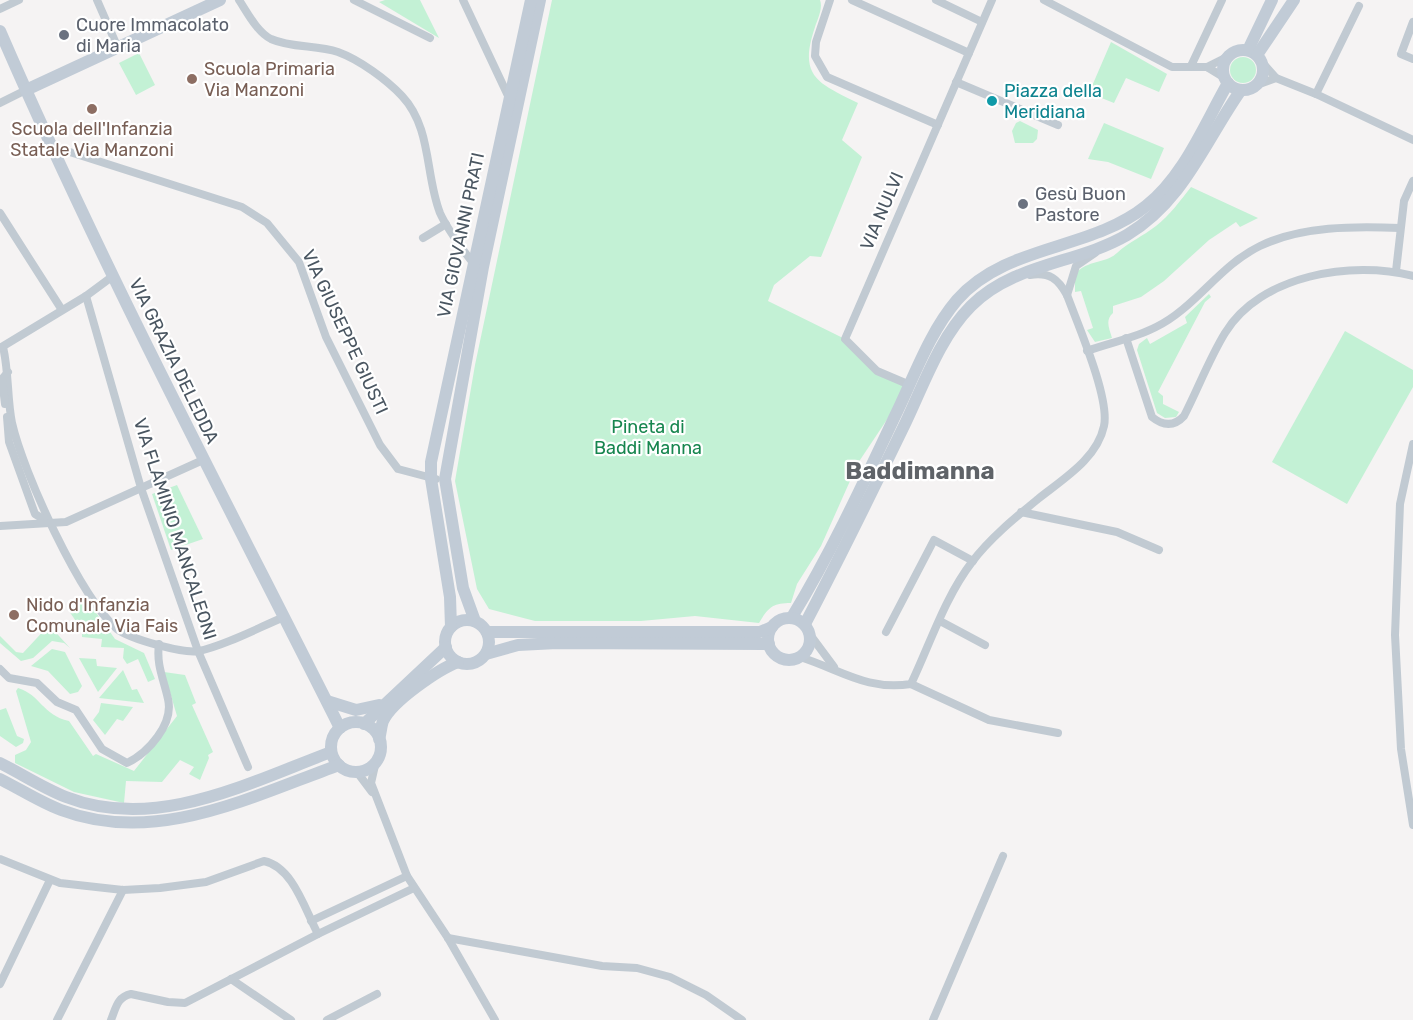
<svg xmlns="http://www.w3.org/2000/svg" width="1413" height="1020" font-family="Rubik,sans-serif">
<style>
.green{fill:#c3f1d5}
.lines{fill:none;stroke-linecap:round;stroke-linejoin:round}
.street{stroke:#c1cad2;stroke-width:8}
.secondary{stroke:#c1cbd6;stroke-width:12}
.worship-dot{fill:#6b7280;stroke:#fff;stroke-width:2}
.education-dot{fill:#8d6e63;stroke:#fff;stroke-width:2}
.culture-dot{fill:#0f9aa8;stroke:#fff;stroke-width:2}
.labels{text-anchor:middle;stroke-width:4.5;stroke-linejoin:round;paint-order:stroke}
.worship-label{font-size:18px;fill:#5b616d;stroke:#fff;text-anchor:start}
.education-label{font-size:18px;fill:#785e54;stroke:#fff;text-anchor:start}
.culture-label{font-size:18px;fill:#0d838f;stroke:#fff;text-anchor:start}
.street-label{font-size:18px;fill:#4a5661;stroke:#fff}
.park-label{font-size:18px;fill:#17864f;stroke:#fff}
.district-label{font-size:24px;font-weight:bold;fill:#5f6368;stroke:#fff}
</style>
<rect width="100%" height="100%" fill="#f5f3f3"/>
<!-- green -->
<g class="green">
<path d="M385 0H420L439 38 379 2Z"/>
<path d="M552 0H820C823 8 818 18 815 27 798 77 818 83 858 103L842 140 862 157 821 257 810 256 774 285 768 301 845 339 867 362 910 385 858 463 821 546 797 584 791 603C772 603 768 608 759 623L695 616 641 621H535L489 609 477 589 455 481 475 365Z"/>
<path d="M1111 42 1167 74 1159 92 1126 78 1114 103 1089 93Z"/>
<path d="M139 53 155 85 136 95 119 63Z"/>
<circle cx="1243" cy="70" r="13"/>
<path d="M1020 121 1038 130 1037 139 1033 143H1015L1012 131 1016 123Z"/>
<path d="M1104 123 1164 148 1151 179 1108 162 1088 159Z"/>
<path d="M1191 187 1258 218 1240 227 1236 222 1209 240 1164 281 1141 297 1113 306V313C1105 320 1109 328 1112 338L1095 342 1087 330 1093 328 1081 291 1075 292V274C1089 259 1105 264 1117 253 1129 242 1143 236 1156 226 1170 215 1180 201 1191 187Z"/>
<path d="M1209 294 1211 297 1205 302 1158 392 1163 396V404L1179 412 1176 417 1165 418 1157 413 1137 350 1139 344 1147 338 1150 344 1187 323 1185 317Z"/>
<path d="M1345 331 1413 370V387L1347 504 1272 462Z"/>
<path d="M177 485 203 539 171 550 152 494Z"/>
<path d="M87 600 115 639 144 653 155 679 148 682 138 659 127 664 123 658 124 648 101 647 102 639 82 637V630L69 611 81 601Z"/>
<path d="M49 625 70 648 64 643 52 641 33 658 21 661 0 643V636L16 652 23 653Z"/>
<path d="M52 649 65 652 82 686 78 692 70 694 48 671 31 666Z"/>
<path d="M79 658 96 659 97 666 117 668 98 692Z"/>
<path d="M123 670 132 690 137 689 144 703 99 698Z"/>
<path d="M164 672 185 675 196 703 192 705 213 752 208 755 209 758 200 780 189 774 194 767 180 760 162 782 126 781 124 803 74 792 15 763V755L26 750 31 742 16 691 18 688C41 695 42 715 69 721L93 756 96 754 134 771 177 716Z"/>
<path d="M101 703 133 707 123 721 117 719 105 735 93 720 99 712Z"/>
<path d="M6 708 17 736 24 739 23 743 16 747 0 736V710Z"/>
</g>
<g class="lines">
<!-- street -->
<g class="street">
<path d="M97 0 118 48"/>
<path d="M239 0C247 12 257 32 271 39 291 48 317 45 338 52 360 60 387 80 402 96 432 128 425 175 440 213 448 231 461 247 473 263"/>
<path d="M354 0 430 38"/>
<path d="M463 0 510 100"/>
<path d="M830 0 816 42 815 56 827 77 938 125"/>
<path d="M852 0 969 53"/>
<path d="M936 0 982 22"/>
<path d="M1044 0 1172 67H1207L1225 78"/>
<path d="M0 9 19 0"/>
<path d="M1413 22 1401 54 1413 59"/>
<path d="M1261 61 1276 78 1316 94 1413 140"/>
<path d="M1191 66 1222 0"/>
<path d="M1207 67 1229 56"/>
<path d="M956 82 1058 125"/>
<path d="M1254 86 1276 78"/>
<path d="M1316 94 1359 6"/>
<path d="M0 103 26 90"/>
<path d="M51 146 242 207 267 223 299 262 326 337 380 445 398 469 436 479"/>
<path d="M0 213 62 310"/>
<path d="M423 238 446 224"/>
<path d="M1396 271 1404 201 1413 181"/>
<path d="M1067 295 1076 266 1095 253"/>
<path d="M86 296 141 488 198 651 248 767"/>
<path d="M1126 338 1152 417C1163 426 1174 427 1184 416 1198 389 1209 359 1225 333 1260 275 1352 260 1413 276"/>
<path d="M3 347C9 372 7 398 12 423 23 472 80 597 117 629 130 639 184 654 199 651 226 645 258 628 284 617"/>
<path d="M0 348 86 296 113 276"/>
<path d="M1087 351C1109 343 1135 338 1156 327 1195 308 1220 265 1260 246 1301 226 1355 226 1400 228"/>
<path d="M910 385 877 371 845 339 992 0"/>
<path d="M5 404 2 379 8 372"/>
<path d="M7 417 9 442 35 514 50 523"/>
<path d="M1413 444 1400 504 1395 635 1401 749 1413 825"/>
<path d="M1021 512 1117 532 1159 550"/>
<path d="M0 526 66 522 203 460"/>
<path d="M940 621 985 645"/>
<path d="M886 632 934 540 973 561"/>
<path d="M811 636 834 667"/>
<path d="M800 657C841 670 867 691 911 684 930 644 945 597 972 562 990 538 1016 517 1038 499 1063 479 1097 459 1104 426 1110 398 1078 325 1067 295 1058 279 1050 272 1030 275"/>
<path d="M0 669 9 678 37 683 57 702 76 710 102 749 127 763C148 753 174 724 168 699 164 680 156 665 159 644"/>
<path d="M911 684 989 720 1058 733"/>
<path d="M376 761 371 783 407 876 448 938 495 1020"/>
<path d="M357 772 372 792"/>
<path d="M0 859 60 883 123 890 160 888 206 882 264 861C293 867 305 910 318 934"/>
<path d="M311 921 407 876"/>
<path d="M448 938 602 966 637 968 670 977 706 995 742 1020"/>
<path d="M231 979 291 1020"/>
<path d="M0 984 50 880"/>
<path d="M57 1020 123 890"/>
<path d="M111 1020C116 1008 117 997 131 994L168 1002 185 1003 318 934 414 888"/>
<path d="M327 1020 377 994"/>
<path d="M933 1020 1003 856"/>
</g>
<!-- secondary -->
<g class="secondary">
<path d="M0 31C103 269 224 497 340 728"/>
<path d="M1248 50 1272 0"/>
<circle cx="1243" cy="70" r="20"/>
<path d="M1257 55 1294 0"/>
<path d="M26 90 220 0"/>
<path d="M792 617C831 553 863 484 895 416 914 377 929 333 957 300 1006 244 1090 251 1146 206 1184 176 1204 125 1228 83"/>
<circle cx="789" cy="639" r="21"/>
<circle cx="467" cy="642" r="22"/>
<path d="M475 621 463 588 445 479 483 267 540 0"/>
<path d="M805 624C839 559 871 494 903 428 923 387 939 338 971 306 1014 263 1077 264 1127 235 1184 201 1205 141 1241 90"/>
<path d="M451 627 450 597 431 479V462L531 0"/>
<path d="M487 632H760L772 627"/>
<path d="M486 654 518 645 557 643 769 644"/>
<path d="M327 701 356 710 379 705"/>
<circle cx="356" cy="747" r="25"/>
<path d="M364 724 446 647"/>
<path d="M379 739C381 733 381 726 383 721 392 701 439 669 458 662"/>
<path d="M0 763C22 774 43 788 66 797 156 832 248 783 331 752"/>
<path d="M0 779C20 789 40 802 61 810 156 846 250 797 339 765"/>
</g>
</g>
<!-- markers -->
<g class="worship-dot">
<circle cx="64" cy="35" r="6"/>
<circle cx="1023" cy="204" r="6"/>
</g>
<g class="education-dot">
<circle cx="192" cy="79" r="6"/>
<circle cx="92" cy="109" r="6"/>
<circle cx="14" cy="615" r="6"/>
</g>
<circle class="culture-dot" cx="992" cy="101" r="6"/>
<g class="labels">
<!-- worship labels -->
<g class="worship-label">
<text x="76" y="31">Cuore Immacolato<tspan x="76" dy="21">di Maria</tspan></text>
<text x="1035" y="200">Gesù Buon<tspan x="1035" dy="21">Pastore</tspan></text>
</g>
<!-- education labels -->
<g class="education-label">
<text x="204" y="75">Scuola Primaria<tspan x="204" dy="21">Via Manzoni</tspan></text>
<text x="92" y="135" text-anchor="middle">Scuola dell'Infanzia<tspan x="92" dy="21">Statale Via Manzoni</tspan></text>
<text x="26" y="611">Nido d'Infanzia<tspan x="26" dy="21">Comunale Via Fais</tspan></text>
</g>
<!-- culture labels -->
<g class="culture-label">
<text x="1004" y="97">Piazza della<tspan x="1004" dy="21">Meridiana</tspan></text>
</g>
<!-- street labels -->
<g class="street-label">
<text transform="translate(882 211) rotate(-67)" y="6">VIA NULVI</text>
<text transform="translate(461 235) rotate(-78)" y="6">VIA GIOVANNI PRATI</text>
<text transform="translate(345 332) rotate(65)" y="6">VIA GIUSEPPE GIUSTI</text>
<text transform="translate(174 361) rotate(64)" y="6">VIA GRAZIA DELEDDA</text>
<text transform="translate(175 529) rotate(72)" y="6">VIA FLAMINIO MANCALEONI</text>
</g>
<!-- park labels -->
<g class="park-label">
<text x="648" y="433">Pineta di<tspan x="648" dy="21">Baddi Manna</tspan></text>
</g>
<!-- district labels -->
<g class="district-label">
<text x="920" y="479">Baddimanna</text>
</g>
</g>
</svg>
